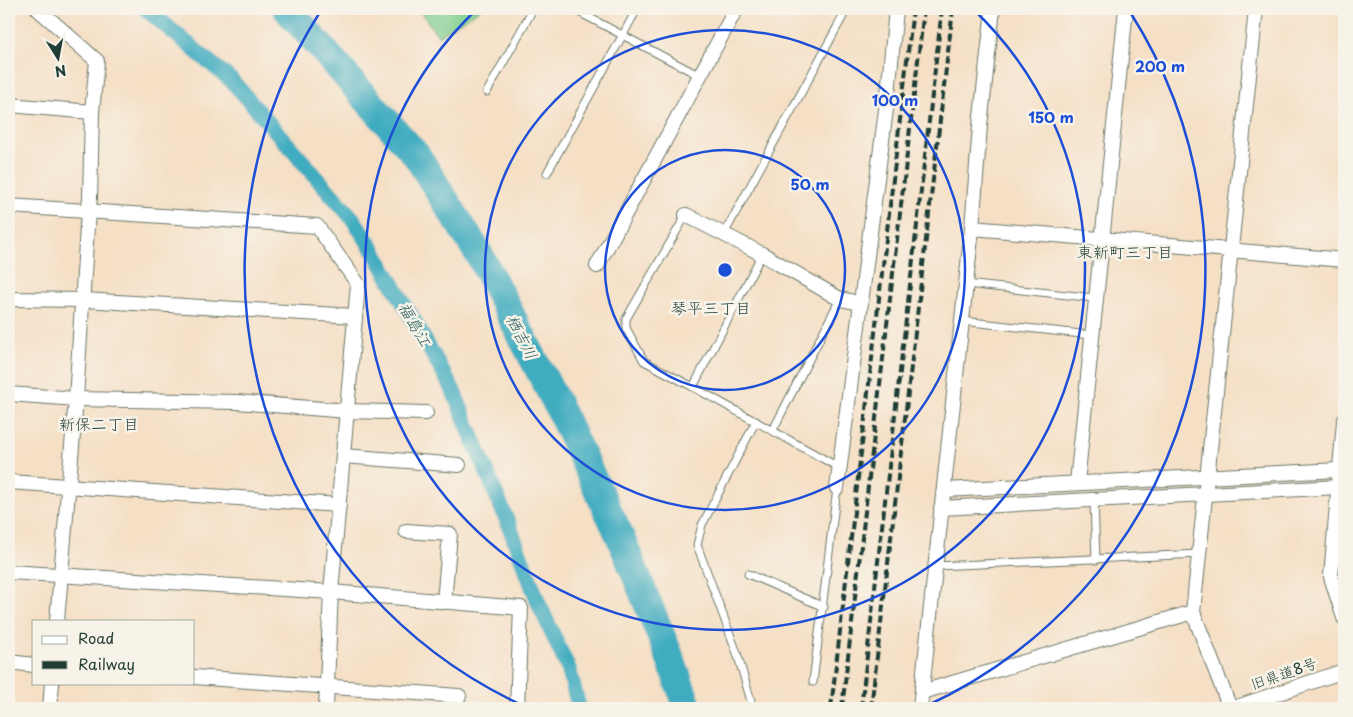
<svg xmlns="http://www.w3.org/2000/svg" width="1353" height="717" font-family="'Playpen Sans','Klee One',sans-serif">
<style>
.green{fill:#7fce8e;stroke:#4f8661}
.lines{fill:none;stroke-linecap:round;stroke-linejoin:round}
.canal{stroke:#41acc0;stroke-width:16}
.river{stroke:#41acc0;stroke-width:29}
.lane-casing{stroke:#6a7667;stroke-width:9}
.street-casing{stroke:#6a7667;stroke-width:16}
.lane{stroke:#fff;stroke-width:7}
.street{stroke:#fff;stroke-width:14}
.rail{stroke:#1f3d34;stroke-width:4;stroke-dasharray:8 4;stroke-linecap:butt}
.ring{fill:none;stroke:#1d4ed8;stroke-width:2.5}
.labels{text-anchor:middle;stroke-width:5;stroke-linejoin:round;paint-order:stroke}
.street-label{font-size:15px;fill:#1f3d34;stroke:#f7f3e8}
.neighbourhood-label{font-size:16px;fill:#1f3d34;stroke:#f7f3e8}
.water-label{font-size:16px;font-style:italic;fill:#295e5e;stroke:#f7f3e8}
.centre{fill:#1d4ed8;stroke:#f7f3e8;stroke-width:2.5}
.ring-label{font-size:15px;text-anchor:middle;font-weight:bold;fill:#1d4ed8;stroke:#f7f3e8;stroke-width:5;stroke-linejoin:round;paint-order:stroke}
</style>
<rect width="100%" height="100%" fill="#f7f3e8"/>
<filter id="ink" filterUnits="userSpaceOnUse"><feTurbulence type="fractalNoise" baseFrequency=".02" numOctaves="2"/><feDisplacementMap in="SourceGraphic" scale="10" xChannelSelector="R" yChannelSelector="G"/><feConvolveMatrix kernelMatrix="1 2 1 2 8 2 1 2 1" color-interpolation-filters="sRGB"/></filter>
<filter id="wash" filterUnits="userSpaceOnUse"><feTurbulence type="fractalNoise" baseFrequency=".0096" numOctaves="4" result="noise"/><feDisplacementMap in="SourceGraphic" scale="20" xChannelSelector="R" yChannelSelector="G"/><feGaussianBlur stdDeviation="1.12" result="paint"/><feColorMatrix in="noise" values="0 0 0 0 0 0 0 0 0 0 0 0 0 0 0 0 0 1.4 0 .05"/><feComposite in="paint" operator="in"/></filter>
<g filter="url(#wash)">
<rect width="100%" height="100%" fill="#f5dfc5"/>
<!-- green -->
<path class="green" d="M418 9H481L438 36Z"/>
<g class="lines">
<!-- canal -->
<path class="canal" d="M146 9 232 81 353 219 374 251 453 390 510 528 539 604 569 670 579 708"/>
<!-- river -->
<path class="river" d="M287 9 417 156 480 256 557 404 619 534 669 655 688 708"/>
</g>
</g>
<g filter="url(#ink)">
<g class="lines">
<defs>
<g id="lane">
<path d="M573 9 700 76"/>
<path d="M487 92 533 9"/>
<path d="M547 173 637 9"/>
<path d="M686 215 626 319V328L644 361 693 387"/>
<path d="M724 234 847 9"/>
<path d="M762 254 693 387 840 468"/>
<path d="M966 284 1095 298"/>
<path d="M962 321 1091 335"/>
<path d="M773 430 840 299"/>
<path d="M1094 499 1096 560"/>
<path d="M936 566 1200 554"/>
<path d="M748 574 824 607"/>
<path d="M813 682 837 488"/>
<path d="M753 708 737 653 697 545 702 525 756 421"/>
</g>
<g id="street">
<path d="M38 9 97 61 92 112 90 199 88 211 76 399 57 621"/>
<path d="M9 105 92 112"/>
<path d="M9 206 317 226 358 284 331 592 326 708"/>
<path d="M686 215 762 254 840 299 860 303"/>
<path d="M972 228 1344 260"/>
<path d="M597 266 736 9"/>
<path d="M9 299 83 300 355 316"/>
<path d="M9 394 76 399 237 402 347 411 426 413"/>
<path d="M1344 421 1331 577 1344 618"/>
<path d="M343 456 459 465"/>
<path d="M9 482 339 505"/>
<path d="M1077 483 1126 9"/>
<path d="M837 488 888 94 896 9"/>
<path d="M944 490 1340 470"/>
<path d="M941 508 1339 487"/>
<path d="M406 531 450 534 444 602"/>
<path d="M9 572 331 592 521 608 517 708"/>
<path d="M9 662 34 665"/>
<path d="M194 677 459 696"/>
<path d="M922 692 1193 612"/>
<path d="M50 708 52 683"/>
<path d="M920 708 972 228 980 126 993 9"/>
<path d="M1230 708 1193 612 1256 9"/>
<path d="M1234 708 1344 671"/>
</g>
</defs>
<!-- lane casing -->
<use href="#lane" class="lane-casing"/>
<!-- street casing -->
<use href="#street" class="street-casing"/>
<!-- lane -->
<use href="#lane" class="lane"/>
<!-- street -->
<use href="#street" class="street"/>
<!-- rail -->
<g class="rail">
<path d="M831 708 913 9"/>
<path d="M842 708 924 9"/>
<path d="M861 708 942 9"/>
<path d="M871 708 953 9"/>
</g>
</g>
</g>
<!-- distance rings -->
<g class="ring">
<circle cx="725" cy="270" r="120"/>
<circle cx="725" cy="270" r="240"/>
<path d="M973 9A360 360 0 1 1 477 9"/>
<path d="M526 707A480 480 0 0 1 320 12M1130 12A480 480 0 0 1 924 707"/>
</g>
<g class="labels">
<!-- street labels -->
<g class="street-label">
<text transform="translate(1284 674) rotate(-19)" y="5">旧県道8号</text>
</g>
<!-- neighbourhood labels -->
<g class="neighbourhood-label">
<text x="1125" y="258">東新町三丁目</text>
<text x="711" y="314">琴平三丁目</text>
<text x="99" y="430">新保二丁目</text>
</g>
<!-- water labels -->
<g class="water-label">
<text transform="translate(415 324) rotate(60)" y="6">福島江</text>
<text transform="translate(522 337) rotate(63)" y="6">栖吉川</text>
</g>
</g>
<circle cx="725" cy="270" r="8" class="centre"/>
<g class="ring-label">
<text x="1160" y="72">200 m</text>
<text x="895" y="106">100 m</text>
<text x="1051" y="123">150 m</text>
<text x="810" y="190">50 m</text>
</g>
<!-- margin -->
<rect width="1353" height="717" fill="none" stroke="#f7f3e8" stroke-width="30"/>
<!-- legend -->
<rect x="32" y="620" width="162" height="65" fill="#f7f3e8" stroke="#a1aaa0"/>
<rect x="42" y="636" width="25" height="8" fill="#ffffff" stroke="#a1aaa0"/>
<text x="78" y="644" font-size="15" fill="#1f3d34">Road</text>
<rect x="42" y="661" width="25" height="8" fill="#1f3d34" stroke="#a1aaa0"/>
<text x="78" y="670" font-size="15" fill="#1f3d34">Railway</text>
<!-- north arrow -->
<g transform="translate(58 58) rotate(169)" stroke="#f7f3e8" stroke-width="4" paint-order="stroke">
<path d="M0-4L9 19L0 12L-9 19Z" fill="#1f3d34"/>
<text y="-8" font-size="14" font-weight="bold" text-anchor="middle" fill="#1f3d34">N</text>
</g>
</svg>
